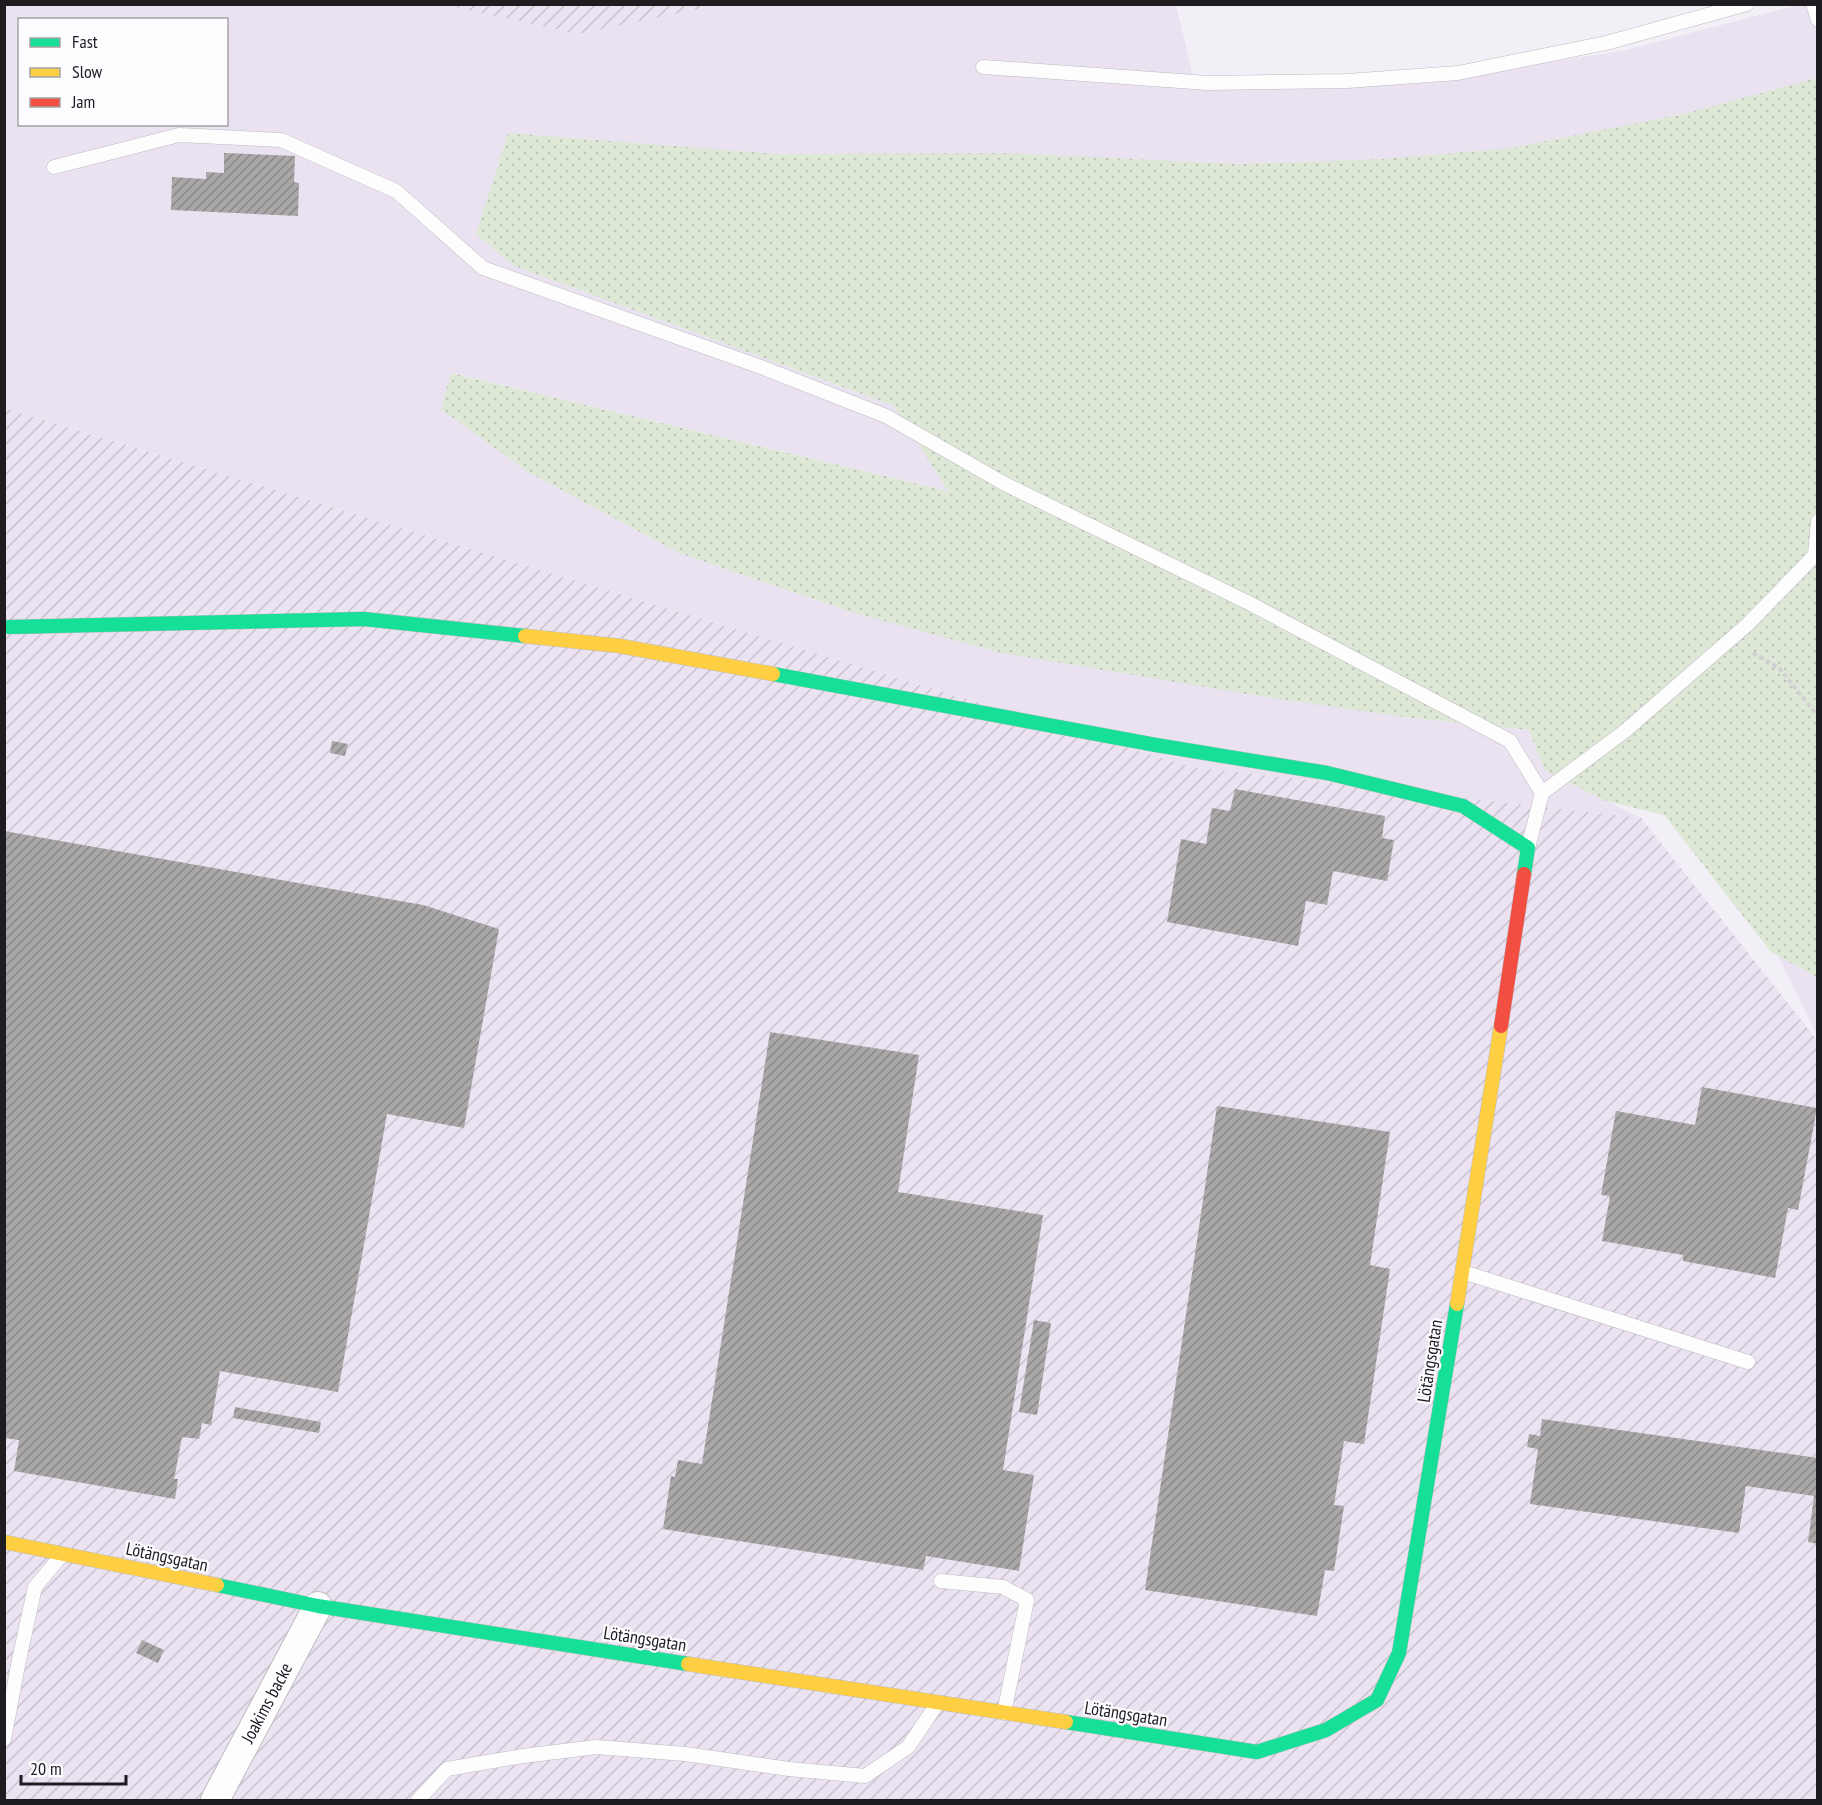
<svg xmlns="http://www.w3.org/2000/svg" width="1822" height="1805" font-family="'PT Sans Narrow',sans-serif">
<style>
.built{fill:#eae2f0;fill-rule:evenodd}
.industrial{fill:url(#industrial-furrows)}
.grass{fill:url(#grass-dots)}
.building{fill:url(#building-hatch)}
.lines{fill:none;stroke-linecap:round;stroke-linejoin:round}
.lane-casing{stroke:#bebbc0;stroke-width:15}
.street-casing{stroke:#bebbc0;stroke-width:30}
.fast-casing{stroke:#bebbc0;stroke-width:15}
.slow-casing{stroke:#bebbc0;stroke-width:15}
.jam-casing{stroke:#bebbc0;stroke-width:15}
.path{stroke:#d1d0d2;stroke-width:4;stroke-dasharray:4.5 3;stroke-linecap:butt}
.lane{stroke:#fdfdfe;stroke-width:14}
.street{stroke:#fdfdfe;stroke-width:28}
.fast{stroke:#16e098;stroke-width:14}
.slow{stroke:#ffcf43;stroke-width:14}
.jam{stroke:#f24e42;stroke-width:14}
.labels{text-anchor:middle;stroke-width:4.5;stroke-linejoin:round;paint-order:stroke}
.street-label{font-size:18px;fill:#1f1c21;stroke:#fdfcfe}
</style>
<defs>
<pattern id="industrial-furrows" width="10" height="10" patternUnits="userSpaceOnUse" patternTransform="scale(1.5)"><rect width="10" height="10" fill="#ebe3f1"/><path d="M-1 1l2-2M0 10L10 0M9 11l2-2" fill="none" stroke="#c9c2ce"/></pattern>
<pattern id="grass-dots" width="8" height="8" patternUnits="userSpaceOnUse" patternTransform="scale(1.5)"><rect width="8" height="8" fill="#dee8d7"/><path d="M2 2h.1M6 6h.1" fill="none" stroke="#bec6b8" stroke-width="1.8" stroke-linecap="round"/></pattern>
<pattern id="building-hatch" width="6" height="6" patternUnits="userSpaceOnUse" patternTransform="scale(1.5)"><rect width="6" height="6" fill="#aaa7a8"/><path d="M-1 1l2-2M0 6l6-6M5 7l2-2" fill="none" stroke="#8a8788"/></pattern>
</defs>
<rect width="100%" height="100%" fill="#f3eff6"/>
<!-- built -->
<path class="built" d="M446 4 577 34 718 4 1176 5 1196 89 1419 81 1622 51 1798 5H1817V1035L1700 796 1517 558 514 266 894 406 949 491 452 373 528 472 679 553 848 611 1403 717 1529 730 1545 771 1641 818 1192 767 5 408 4 5ZM20 20H226V124H20Z"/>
<!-- industrial -->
<g class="industrial">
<path d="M446 5V4L718 5 577 34Z"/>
<path d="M4 408 1192 767 1641 818 1817 1040V1800H5Z"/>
</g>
<!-- grass -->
<path class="grass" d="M1817 78V977L1771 952 1664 815 1606 801 1545 771 1529 730 1403 717 1240 693 1001 653 848 611 679 553 528 472 441 409 451 373 948 491 894 406 514 266 476 234 508 133 778 154 1005 153 1238 164 1384 159 1512 148 1683 114Z"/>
<!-- building -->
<g class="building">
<path d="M224 153 295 156 294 182 299 183 298 216 171 210 172 177 206 179V172L224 173Z"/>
<path d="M332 741 348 744 345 756 330 753Z"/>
<path d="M1235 789 1385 816 1382 838 1394 840 1387 881 1333 871 1327 905 1306 901 1298 946 1167 922 1181 839 1206 844 1212 808 1230 811Z"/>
<path d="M4 831 423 905 499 929 464 1128 387 1114 338 1392 220 1371 211 1425 202 1423 199 1439 182 1437 174 1479H178L175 1499 14 1471 19 1440 4 1438Z"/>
<path d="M770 1032 919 1055 898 1192 1043 1215 1003 1470 1034 1475 1019 1571 926 1556 923 1570 663 1529 671 1476 675 1477 678 1460 702 1464Z"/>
<path d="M1702 1087 1817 1108 1798 1210 1788 1208 1775 1278 1683 1261V1255L1602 1241 1610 1196 1601 1195 1616 1111 1695 1125Z"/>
<path d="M1217 1106 1390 1132 1370 1265 1390 1269 1364 1444 1344 1441 1334 1505 1344 1506 1334 1571 1325 1570 1317 1616 1145 1590Z"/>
<path d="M1034 1320 1051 1323 1037 1415 1019 1412Z"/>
<path d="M235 1407 321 1422 319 1433 233 1418Z"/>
<path d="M1542 1419 1818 1458V1544L1808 1542 1814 1496 1746 1486 1739 1533 1530 1504 1538 1449 1527 1447 1529 1434 1540 1436Z"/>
<path d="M142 1640 164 1650 158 1663 136 1653Z"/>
</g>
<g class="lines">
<defs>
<g id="lane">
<path d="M1813 4 1818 20"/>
<path d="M983 67 1208 83 1347 81 1458 73 1606 43 1747 4"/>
<path d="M54 167 179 135 281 140 396 191 483 268 761 367 886 416 1005 484 1251 604 1510 741 1542 793 1528 848"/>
<path d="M1542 793 1625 731 1748 624 1815 555 1818 521"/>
<path d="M1463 1272 1748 1362"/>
<path d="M941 1581 1003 1587 1027 1600 1004 1713"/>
<path d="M4 1739 19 1660 35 1587 62 1555"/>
<path d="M418 1800 447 1769 523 1756 596 1747 685 1754 789 1769 865 1776 908 1747 937 1704"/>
</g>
<path id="street" d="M215 1800 318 1606"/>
<g id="fast">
<path d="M9 627 364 619 525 636"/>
<path d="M773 674 1156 745 1327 773 1463 806 1528 848 1524 874"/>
<path d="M217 1585 318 1606 688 1664"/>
<path d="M1066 1722 1257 1752 1326 1730 1377 1700 1399 1653 1457 1304"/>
</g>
<g id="slow">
<path d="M525 636 620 646 773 674"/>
<path d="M1457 1304 1501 1026"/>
<path d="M4 1542 217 1585"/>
<path d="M688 1664 1066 1722"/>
</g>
<path id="jam" d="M1501 1026 1524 874"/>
</defs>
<!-- lane casing -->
<use href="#lane" class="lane-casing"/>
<!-- street casing -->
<use href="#street" class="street-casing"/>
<!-- fast casing -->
<use href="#fast" class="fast-casing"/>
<!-- slow casing -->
<use href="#slow" class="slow-casing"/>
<!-- jam casing -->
<use href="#jam" class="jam-casing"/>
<!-- path -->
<path class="path" d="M1753 653 1779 668 1818 716"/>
<!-- lane -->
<use href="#lane" class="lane"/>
<!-- street -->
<use href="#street" class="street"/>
<!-- fast -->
<use href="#fast" class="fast"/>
<!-- slow -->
<use href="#slow" class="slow"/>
<!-- jam -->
<use href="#jam" class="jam"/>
</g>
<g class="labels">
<!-- street labels -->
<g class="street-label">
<text transform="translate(1430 1361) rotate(-81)" y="6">Lötängsgatan</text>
<text transform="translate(167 1557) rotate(12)" y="6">Lötängsgatan</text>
<text transform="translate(645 1639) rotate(9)" y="6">Lötängsgatan</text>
<text transform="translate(267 1703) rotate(-62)" y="6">Joakims backe</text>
<text transform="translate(1126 1714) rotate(9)" y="6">Lötängsgatan</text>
</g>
</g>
<!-- border -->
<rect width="1822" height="1805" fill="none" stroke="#1f1c21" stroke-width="12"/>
<!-- legend -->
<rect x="18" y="18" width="210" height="108" fill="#fdfcfe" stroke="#a4a2a6" stroke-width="1.5"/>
<rect x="30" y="38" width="30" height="9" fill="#16e098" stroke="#a4a2a6" stroke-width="1.5"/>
<text x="72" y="48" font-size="18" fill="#1f1c21">Fast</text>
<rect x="30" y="68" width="30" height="9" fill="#ffcf43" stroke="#a4a2a6" stroke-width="1.5"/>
<text x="72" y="78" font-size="18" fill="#1f1c21">Slow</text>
<rect x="30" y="98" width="30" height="9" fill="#f24e42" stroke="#a4a2a6" stroke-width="1.5"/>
<text x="72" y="108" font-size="18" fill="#1f1c21">Jam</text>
<!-- scale -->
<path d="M21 1775v9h105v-9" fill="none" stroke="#1f1c21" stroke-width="3"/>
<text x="30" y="1775" font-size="18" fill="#1f1c21" stroke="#fdfcfe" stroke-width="4.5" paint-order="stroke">20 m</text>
</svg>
